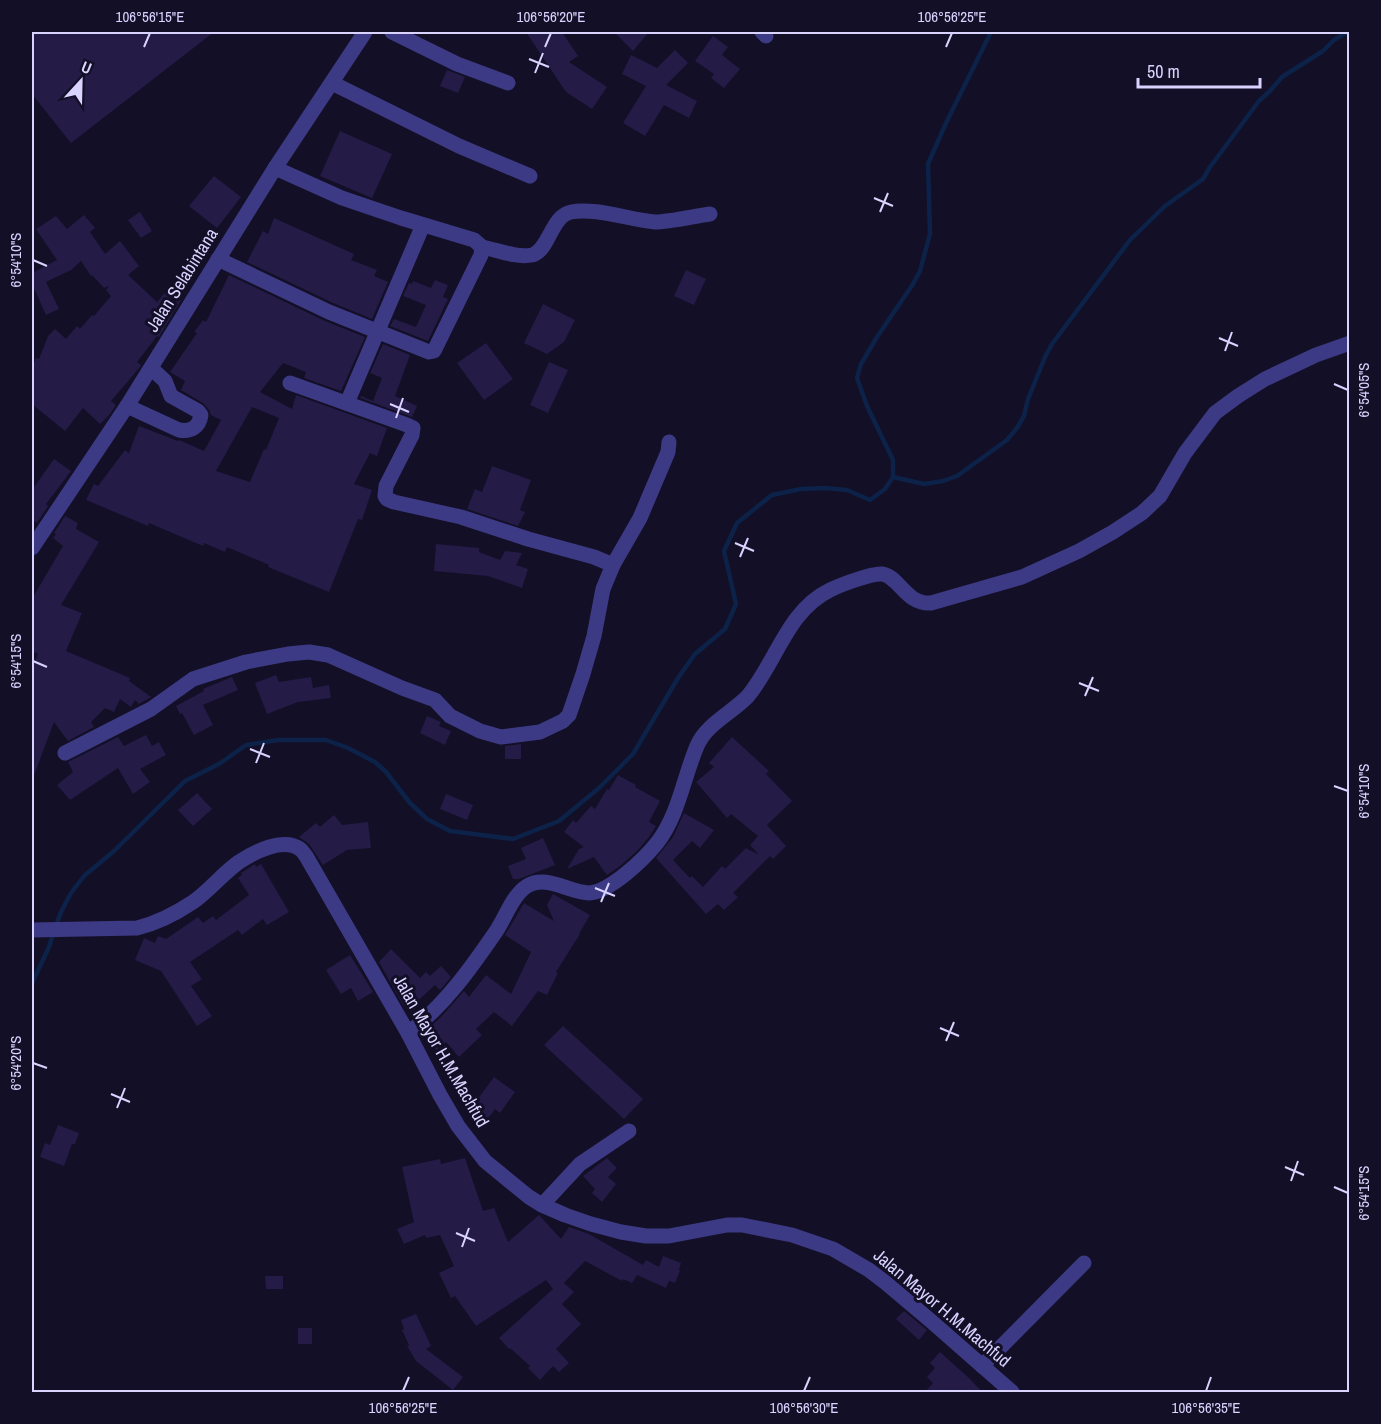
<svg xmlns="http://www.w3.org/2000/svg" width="1381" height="1424" font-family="'Archivo Narrow',sans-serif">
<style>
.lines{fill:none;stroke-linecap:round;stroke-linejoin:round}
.stream{stroke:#0c2248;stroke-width:4.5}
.building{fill:#241b47;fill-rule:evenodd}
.minor{stroke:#3d3a85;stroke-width:15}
.ticks{fill:none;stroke:#d9d4ff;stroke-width:2}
.labels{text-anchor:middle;stroke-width:6;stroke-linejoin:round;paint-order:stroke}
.street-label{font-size:18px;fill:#d9d4ff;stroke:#130f26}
.neatline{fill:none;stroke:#d9d4ff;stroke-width:2}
.ticks-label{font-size:15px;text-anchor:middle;fill:#d9d4ff}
</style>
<rect width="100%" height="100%" fill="#130f26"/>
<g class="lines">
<!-- stream -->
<g class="stream">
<path d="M893 477 924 484 943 481 957 476 1007 440 1017 428 1024 416 1028 399 1045 357 1052 344 1130 240 1165 206 1203 179 1210 167 1259 101 1270 91 1282 77 1323 51 1334 40 1347 32"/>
<path d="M56 926 61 912 71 893 84 876 114 851 185 781 219 764 246 745 278 740H326L348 748 375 762 386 772 410 803 427 819 450 831 513 839 559 821 599 788 633 754 678 678 695 654 725 629 736 604 724 551 737 523 772 495 801 489 824 488 847 490 870 500 885 489 893 477V460L867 406 857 378 861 364 877 337 913 284 920 271 930 234 928 164 946 123 991 32"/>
<path d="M32 983 49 947 53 934"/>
</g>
</g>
<!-- building -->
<g class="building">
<path d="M32 32H214L71 143 32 94Z"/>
<path d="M526 32H562L578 56 569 62 607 87 592 109 566 92Z"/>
<path d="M614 32H649L633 51Z"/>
<path d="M713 36 728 47 722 55 740 69 724 88 711 78 714 74 695 61Z"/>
<path d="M675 50 688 63 666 85 697 101 689 118 664 105 645 136 623 123 646 86 622 74 631 55 657 68Z"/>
<path d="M447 70 465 77 458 93 440 86Z"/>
<path d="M340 131 392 154 372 198 320 176Z"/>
<path d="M214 176 241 197 217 228 189 206Z"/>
<path d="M140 212 152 231 141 238 128 220Z"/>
<path d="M84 215 95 228 90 232 105 254 120 241 139 266 128 275 157 302 168 289 181 300 159 337 157 336 137 362 141 365 140 367 111 401 116 405 110 414 100 424 83 408 65 431 32 404V368L36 358 39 359 48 336 55 329 66 339 77 326 80 329 92 315 94 316 111 296 106 290 109 286 104 288 92 275 91 276 81 261 71 270 46 282 59 309 46 315 32 284V273L57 260 36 229 56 216 67 229Z"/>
<path d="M274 218 354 254 351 260 377 270 374 276 388 282 372 319 333 303 247 262 263 231 268 234Z"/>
<path d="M686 270 706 279 694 305 674 296Z"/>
<path d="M229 275 325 321 365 337 341 391 304 378 306 372 283 363 260 392 292 409 296 395 387 428 377 456 370 453 354 484 372 490 362 520 358 519 329 592 268 567 269 565 227 547 225 552 204 543 203 546 149 523 148 526 86 500 94 484 98 486 125 450 129 453 139 426 178 441 179 440 204 451 221 420 211 415 209 410 203 403 181 390 185 381 170 372 197 333 194 332 203 320 206 322ZM252 407 279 418 266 450 264 449 250 482 216 471Z"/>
<path d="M435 280 448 285 443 297 448 299 428 341 390 326 394 319 416 327 426 305 403 296 409 283 412 284 413 281 431 288Z"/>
<path d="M543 304 575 320 564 342 547 354 524 343Z"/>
<path d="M486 343 513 379 484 400 457 363Z"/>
<path d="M383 344 410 355 395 396 417 406 412 417 360 398 361 396 373 401 382 378 370 373Z"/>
<path d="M549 362 568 370 548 413 530 405Z"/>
<path d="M54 459 71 471 46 504 48 506 37 523 34 521 32 524V490Z"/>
<path d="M492 466 531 480 520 510 525 512 518 526 467 509 475 489 482 492Z"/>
<path d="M65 516 78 523 76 529 99 542 61 605 82 613 66 651 130 678 129 681 151 697 139 704 135 700 131 707 120 699 114 712 105 708 91 722 94 727 68 741 54 722 33 778H32V667L38 654 32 651V599L63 546 53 538 56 534 54 533Z"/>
<path d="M436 544 479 548V552L500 560 505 551 522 553 516 565 528 569 522 588 488 576 434 571Z"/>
<path d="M276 675 279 682 311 677 313 688 329 685 331 698 298 702 267 714 255 683Z"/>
<path d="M232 677 238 690 203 705 213 725 194 735 182 713 180 714 176 706 204 691 203 689Z"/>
<path d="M427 716 441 722 439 726 451 731 445 745 420 733Z"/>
<path d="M146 735 152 746 159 742 166 755 140 769 150 782 133 794 118 768 70 800 57 785 73 772 68 762 118 737 124 746Z"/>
<path d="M732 737 769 771 766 774 792 801 767 825 786 846 773 859 770 856 733 893 738 897 724 910 718 904 706 914 656 858 673 837 684 813 714 830 700 848 692 841 673 860 690 878 692 876 703 887 722 866 725 869 746 848 759 855 750 845 758 836 731 814 727 818 696 782 714 767 709 763Z"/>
<path d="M521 744V759H505V746Z"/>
<path d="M618 775 636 785 635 787 660 801 649 822 656 826 649 837 637 851 620 866 607 875 594 857 567 869 579 849 584 847 564 832 573 820 576 823 591 806 595 809 607 789 609 790Z"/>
<path d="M197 793 212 809 193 826 178 810Z"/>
<path d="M446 794 473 805 467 820 440 809Z"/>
<path d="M334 815 342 825 368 822 371 848 347 850 323 865 309 844 299 837 316 823 320 827Z"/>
<path d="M543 838 555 865 519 879H513L508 866 526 859 521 848Z"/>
<path d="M255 864 256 867 261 864 289 912 267 925 263 919 242 935 238 930 190 962 202 979 191 986 212 1016 197 1026 161 971 135 960 144 938 155 943 158 936 166 939 198 917 203 923 213 916 216 920 249 895 238 878 242 875 241 873Z"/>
<path d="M553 894 590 915 579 934H580L556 972 558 973 547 995 538 991 512 1026 494 1012 476 1029 482 1035 459 1057 446 1042 437 1051 421 1035 441 1017 464 991 469 997 486 975 511 994 531 952 505 935 524 903 554 921 547 905Z"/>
<path d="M391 949 420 978 426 972 430 976 441 966 451 977 440 990 435 985 408 1010 403 1005 379 962Z"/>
<path d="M350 955 373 992 358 1001 351 988 341 994 326 970Z"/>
<path d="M563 1026 643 1099 624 1119 544 1045Z"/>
<path d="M494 1077 515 1092 500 1113 495 1109 487 1120 471 1108Z"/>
<path d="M58 1125 79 1133 75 1144H72L64 1166 40 1157 45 1143 50 1145Z"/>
<path d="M465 1158 483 1211 494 1208 508 1242 539 1215 561 1239 569 1227 589 1234 643 1265 646 1260 659 1267 663 1256 681 1263 679 1270 680 1271 675 1283 669 1281 666 1288 637 1275 632 1283 623 1279 622 1281 585 1261 564 1283 574 1292 562 1304 581 1324 556 1349 569 1363 559 1372 553 1366 540 1380 528 1368 530 1366 510 1348 509 1349 499 1338 553 1289 546 1280 476 1326 455 1296 451 1298 439 1273 454 1266 440 1235 426 1238 425 1235 404 1244 397 1229 414 1222 402 1167 440 1159 441 1164Z"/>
<path d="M607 1158 617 1168 608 1177 616 1184 602 1202 592 1193 595 1189 583 1176Z"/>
<path d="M265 1276H283V1289H266Z"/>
<path d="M904 1311 927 1330 919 1340 896 1319Z"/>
<path d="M416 1314 431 1346 426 1349 463 1377 453 1390 416 1361 407 1346 409 1345 402 1330 404 1329 401 1320Z"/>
<rect x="298" y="1328" width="14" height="16"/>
<path d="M940 1352 970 1379 982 1392H925L933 1383 927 1377 935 1368 930 1363Z"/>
</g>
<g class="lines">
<!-- minor -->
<g class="minor">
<path d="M392 32 457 64 508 83"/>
<path d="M762 32 766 36"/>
<path d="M332 83 459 146 530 176"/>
<path d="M482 247C497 250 516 258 532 255 549 251 551 216 571 212 594 207 631 220 655 222 669 222 695 216 710 214"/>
<path d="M218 259 329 312 429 352 434 351 481 255 482 247 474 240 401 218 342 198 275 168"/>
<path d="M290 383 407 425 413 428 412 435 386 486 385 496 387 499 394 502 461 517 528 539 594 557 613 565"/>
<path d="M347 403 423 225"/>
<path d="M127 406 179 430C190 432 199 428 201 415L198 411 171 396 165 381 151 368"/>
<path d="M32 548 127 406 275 168 365 32"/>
<path d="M65 753 151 709 193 679 246 662 288 654 309 652 328 655 402 688 435 700 450 716 480 731 501 737 540 732 563 721 569 715 583 674 594 636 603 589 613 565 640 518 668 452 669 442"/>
<path d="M32 930 137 928C158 923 175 914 193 902 209 891 222 874 239 862 254 852 283 837 300 849 303 851 304 854 306 856L408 1033 440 1095 458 1126 485 1161 529 1197 542 1205 565 1215 591 1224 621 1232 646 1236H669L727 1225H742L792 1235 833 1249 869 1270 886 1283 931 1321 1012 1392"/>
<path d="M408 1033C445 1005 471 968 497 930 506 916 513 895 527 886 546 874 570 893 589 893 610 892 644 859 657 843 679 814 683 779 697 746 706 724 732 713 748 696 777 661 787 611 830 590 840 585 872 573 882 574 899 576 906 605 931 603L1022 577 1079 551 1113 532 1142 513 1160 496 1185 453 1215 413 1238 396 1265 379 1316 355 1350 343"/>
<path d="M542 1205 580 1164 629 1131"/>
<path d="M982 1366 1084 1263"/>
</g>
</g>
<!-- ticks -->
<path class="ticks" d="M144 47 150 33M545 47 551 33M946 47 952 33M529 59 549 67M535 73 543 53M874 198 893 206M880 212 888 193M33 260 47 266M1219 338 1238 346M1225 351 1232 332M1334 384 1348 390M390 404 409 412M396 418 403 398M735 543 754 551M740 557 748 538M33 661 47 667M1079 683 1099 691M1085 696 1093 677M250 749 270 757M256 763 264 743M1334 786 1348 791M595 888 615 896M601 902 609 883M940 1028 959 1036M946 1041 954 1022M33 1063 47 1068M111 1094 130 1102M117 1108 125 1088M1285 1167 1304 1175M1291 1181 1298 1161M1334 1187 1348 1193M456 1233 475 1241M462 1247 469 1228M403 1391 409 1377M804 1391 810 1377M1206 1391 1211 1377"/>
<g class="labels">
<!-- street labels -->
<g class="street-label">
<text transform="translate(182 280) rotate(-58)" y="6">Jalan Selabintana</text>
<text transform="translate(441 1051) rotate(60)" y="6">Jalan Mayor H.M.Machfud</text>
<text transform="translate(942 1308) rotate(40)" y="6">Jalan Mayor H.M.Machfud</text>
</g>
</g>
<!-- border -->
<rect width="1381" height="1424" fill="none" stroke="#130f26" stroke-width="66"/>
<!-- north arrow -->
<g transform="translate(81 81) rotate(22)" stroke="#130f26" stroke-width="4.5" paint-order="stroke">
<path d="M0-4.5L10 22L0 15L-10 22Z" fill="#d9d4ff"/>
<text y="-9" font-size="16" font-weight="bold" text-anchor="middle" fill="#d9d4ff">U</text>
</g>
<!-- scale -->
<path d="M1138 78v9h122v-9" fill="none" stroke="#d9d4ff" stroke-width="3"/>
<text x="1147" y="78" font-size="18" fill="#d9d4ff" stroke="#130f26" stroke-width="4.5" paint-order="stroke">50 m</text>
<rect x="33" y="33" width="1315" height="1358" class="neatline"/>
<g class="ticks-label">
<text x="150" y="22">106°56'15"E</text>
<text x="551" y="22">106°56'20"E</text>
<text x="952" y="22">106°56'25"E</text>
<text transform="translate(16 260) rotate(-90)" y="5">6°54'10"S</text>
<text transform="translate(1364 390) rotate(-90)" y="5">6°54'05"S</text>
<text transform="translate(16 661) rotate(-90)" y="5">6°54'15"S</text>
<text transform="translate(1364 791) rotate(-90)" y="5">6°54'10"S</text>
<text transform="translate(16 1063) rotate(-90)" y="5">6°54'20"S</text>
<text transform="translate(1364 1193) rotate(-90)" y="5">6°54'15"S</text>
<text x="403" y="1413">106°56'25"E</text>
<text x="804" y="1413">106°56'30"E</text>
<text x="1206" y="1413">106°56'35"E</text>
</g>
</svg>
